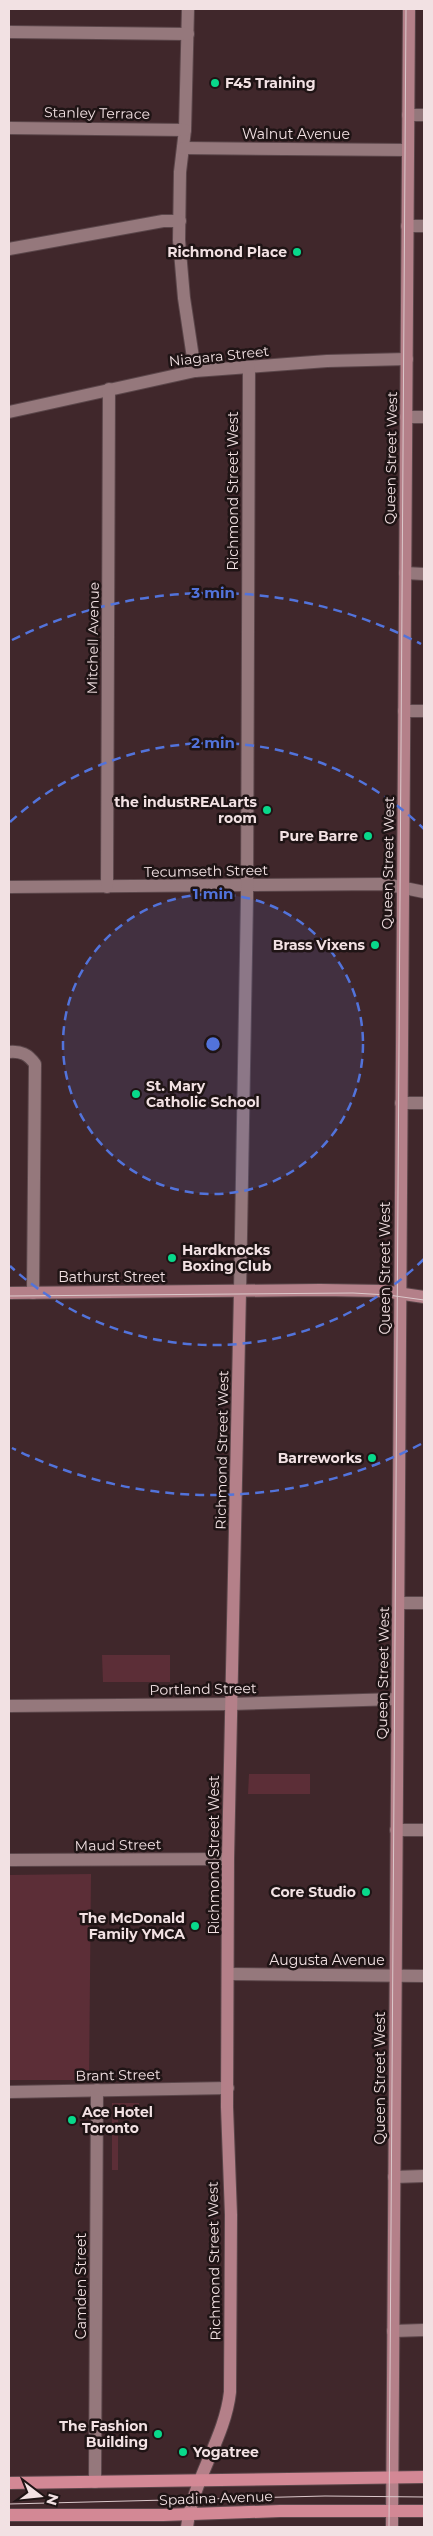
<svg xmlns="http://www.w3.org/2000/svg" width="433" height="2536" font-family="Montserrat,sans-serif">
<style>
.green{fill:#5c2e37}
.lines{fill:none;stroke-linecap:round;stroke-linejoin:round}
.street-casing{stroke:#5b464a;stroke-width:14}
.secondary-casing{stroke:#5b464a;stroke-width:14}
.primary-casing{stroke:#5b464a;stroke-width:14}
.street{stroke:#95787c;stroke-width:12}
.secondary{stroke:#b48089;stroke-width:12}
.primary{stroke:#d38895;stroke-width:12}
.tram{stroke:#dbc8cb;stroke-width:1}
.ring{fill:none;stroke:#5273db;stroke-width:2.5;stroke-dasharray:9 6}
.poi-dot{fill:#08d98b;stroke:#1f1415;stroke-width:2}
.labels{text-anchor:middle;stroke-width:5;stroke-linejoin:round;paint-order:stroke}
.poi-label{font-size:14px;font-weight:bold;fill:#f2e1e3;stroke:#1f1415;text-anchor:end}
.street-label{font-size:14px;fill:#f2e1e3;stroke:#1f1415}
.centre{fill:#5273db;stroke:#1f1415;stroke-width:2.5}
.ring-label{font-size:15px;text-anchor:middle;font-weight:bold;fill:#5273db;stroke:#1f1415;stroke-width:5;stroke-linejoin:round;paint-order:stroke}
</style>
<rect width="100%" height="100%" fill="#40272b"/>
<!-- green -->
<g class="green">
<path d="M102 1655H170V1682H103Z"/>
<path d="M249 1774H310V1794H248Z"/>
<path d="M91 1874 89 2080H9V1875Z"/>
<path d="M112 2103H139V2109L118 2110V2170H112Z"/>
</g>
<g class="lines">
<defs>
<g id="street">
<path d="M188 9 185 130 180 172 179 240 184 298 195 371"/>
<path d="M9 32 188 34"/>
<path d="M408 115H424"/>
<path d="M9 128 185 130"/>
<path d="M183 148 408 150"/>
<path d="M407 226H424"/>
<path d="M9 249 163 221H180"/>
<path d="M9 412 195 371 327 361 407 359"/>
<path d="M406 417H424"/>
<path d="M405 573 424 574"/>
<path d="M404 711H424"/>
<path d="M9 887 385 884 424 892"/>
<path d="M107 887 109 389"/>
<path d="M9 1052C21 1051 28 1054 35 1064L33 1293"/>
<path d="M401 1103H424"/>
<path d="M240 1291 247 898 249 367"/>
<path d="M399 1603H424"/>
<path d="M9 1706 231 1704 397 1699"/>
<path d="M396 1830H424"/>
<path d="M9 1860 228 1859"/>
<path d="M229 1974 424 1976"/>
<path d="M9 2092 228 2088"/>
<path d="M394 2177 424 2176"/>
<path d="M393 2331 424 2330"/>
<path d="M95 2482 97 2090"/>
</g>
<g id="secondary">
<path d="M9 1293 320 1290 383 1291 424 1297"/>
<path d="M187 2527C193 2479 225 2438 230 2392L231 2215 227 2107 228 1859 240 1291"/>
<path d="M392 2527 409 9"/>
</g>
<g id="primary">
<path d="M9 2483 424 2477"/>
<path d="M9 2515H163L280 2511H424"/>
</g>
</defs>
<!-- street casing -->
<use href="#street" class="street-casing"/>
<!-- secondary casing -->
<use href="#secondary" class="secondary-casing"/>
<!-- primary casing -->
<use href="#primary" class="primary-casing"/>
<!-- street -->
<use href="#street" class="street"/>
<!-- secondary -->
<use href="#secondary" class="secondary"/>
<!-- primary -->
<use href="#primary" class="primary"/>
<!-- tram -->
<g class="tram">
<path d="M9 1296 353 1293 388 1295 424 1300"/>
<path d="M9 2504 325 2496 424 2497"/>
<path d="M389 2527 406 9"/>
</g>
</g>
<!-- distance rings -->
<circle cx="213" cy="1044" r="150" fill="#5273db" fill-opacity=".12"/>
<g class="ring">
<circle cx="213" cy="1044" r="150"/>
<path d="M424 1259A301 301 0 0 1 10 1266M10 822A301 301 0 0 1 424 829"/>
<path d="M421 1444A451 451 0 0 1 12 1448M12 640A451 451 0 0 1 421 644"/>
</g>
<!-- markers -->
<g class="poi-dot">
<circle cx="215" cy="83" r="5"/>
<circle cx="297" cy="252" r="5"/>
<circle cx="267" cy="810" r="5"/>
<circle cx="368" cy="836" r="5"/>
<circle cx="375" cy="945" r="5"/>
<circle cx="136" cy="1094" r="5"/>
<circle cx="172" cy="1258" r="5"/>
<circle cx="372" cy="1458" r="5"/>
<circle cx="366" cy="1892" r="5"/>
<circle cx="195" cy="1926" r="5"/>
<circle cx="72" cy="2120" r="5"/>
<circle cx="158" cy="2434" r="5"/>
<circle cx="183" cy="2452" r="5"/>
</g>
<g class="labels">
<!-- poi labels -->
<g class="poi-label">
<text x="225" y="88" text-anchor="start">F45 Training</text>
<text x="287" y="257">Richmond Place</text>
<text x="257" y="807">the industREALarts<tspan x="257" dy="16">room</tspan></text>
<text x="358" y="841">Pure Barre</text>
<text x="365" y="950">Brass Vixens</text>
<text x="146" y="1091" text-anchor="start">St. Mary<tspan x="146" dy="16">Catholic School</tspan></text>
<text x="182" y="1255" text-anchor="start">Hardknocks<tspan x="182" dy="16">Boxing Club</tspan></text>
<text x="362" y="1463">Barreworks</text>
<text x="356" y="1897">Core Studio</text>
<text x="185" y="1923">The McDonald<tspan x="185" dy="16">Family YMCA</tspan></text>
<text x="82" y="2117" text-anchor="start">Ace Hotel<tspan x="82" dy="16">Toronto</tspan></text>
<text x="148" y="2431">The Fashion<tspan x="148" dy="16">Building</tspan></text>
<text x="193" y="2457" text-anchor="start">Yogatree</text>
</g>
<!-- street labels -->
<g class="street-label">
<text transform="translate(97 113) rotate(1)" y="5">Stanley Terrace</text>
<text x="296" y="139">Walnut Avenue</text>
<text transform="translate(219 356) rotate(-6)" y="5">Niagara Street</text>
<text transform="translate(391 458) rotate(-89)" y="5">Queen Street West</text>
<text transform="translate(233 491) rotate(-90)" y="5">Richmond Street West</text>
<text transform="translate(93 638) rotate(-89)" y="5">Mitchell Avenue</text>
<text transform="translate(388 863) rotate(-89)" y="5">Queen Street West</text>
<text transform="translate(206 871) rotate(-1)" y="5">Tecumseth Street</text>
<text transform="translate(385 1268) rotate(-90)" y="5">Queen Street West</text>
<text x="112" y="1282">Bathurst Street</text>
<text transform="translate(222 1450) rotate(-89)" y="5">Richmond Street West</text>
<text transform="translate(383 1673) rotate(-89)" y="5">Queen Street West</text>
<text transform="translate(203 1689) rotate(-1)" y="5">Portland Street</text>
<text transform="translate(118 1845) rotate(-1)" y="5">Maud Street</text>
<text transform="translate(214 1855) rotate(-90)" y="5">Richmond Street West</text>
<text x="327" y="1965">Augusta Avenue</text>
<text transform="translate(118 2075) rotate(-1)" y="5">Brant Street</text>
<text transform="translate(380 2078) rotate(-90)" y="5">Queen Street West</text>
<text transform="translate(214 2261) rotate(-91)" y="5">Richmond Street West</text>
<text transform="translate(81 2286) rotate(-90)" y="5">Camden Street</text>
<text transform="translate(216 2498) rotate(-2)" y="5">Spadina Avenue</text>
</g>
</g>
<circle cx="213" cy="1044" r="8" class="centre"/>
<g class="ring-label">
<text x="213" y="598">3 min</text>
<text x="213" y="748">2 min</text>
<text x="213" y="899">1 min</text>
</g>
<!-- border -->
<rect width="433" height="2536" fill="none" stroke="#f2e1e3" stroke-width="20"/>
<!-- north arrow -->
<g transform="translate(40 2496) rotate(106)" stroke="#1f1415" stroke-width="4" paint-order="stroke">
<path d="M0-4L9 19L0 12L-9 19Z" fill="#f2e1e3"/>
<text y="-8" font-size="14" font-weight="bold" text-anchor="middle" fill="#f2e1e3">N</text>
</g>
</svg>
